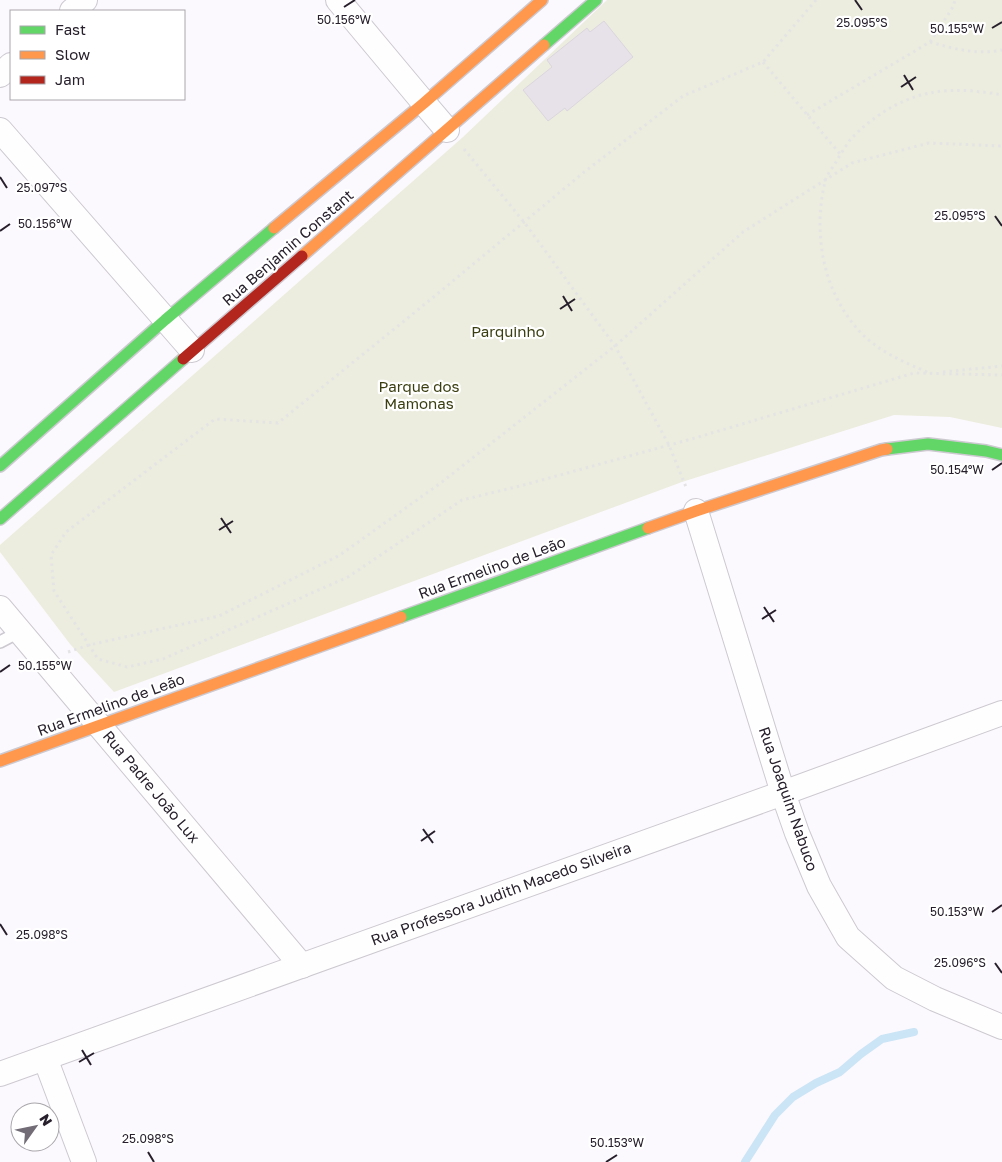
<svg xmlns="http://www.w3.org/2000/svg" width="1002" height="1162" font-family="'Golos Text',sans-serif">
<style>
.green{fill:#ecedde}
.lines{fill:none;stroke-linecap:round;stroke-linejoin:round}
.stream{stroke:#cbe5f6;stroke-width:8}
.building{fill:#e7e2ea;stroke:#dbd6de}
.lane-casing{stroke:#cdc9d0;stroke-width:14}
.street-casing{stroke:#cdc9d0;stroke-width:26}
.fast-casing{stroke:#cdc9d0;stroke-width:14}
.slow-casing{stroke:#cdc9d0;stroke-width:14}
.jam-casing{stroke:#cdc9d0;stroke-width:14}
.path{stroke:#e5e4e5;stroke-width:3;stroke-dasharray:2.5 4;stroke-linecap:butt}
.lane{stroke:#fffeff;stroke-width:11}
.street{stroke:#fffeff;stroke-width:24}
.fast{stroke:#63d668;stroke-width:11}
.slow{stroke:#ff974d;stroke-width:11}
.jam{stroke:#b3261e;stroke-width:11}
.ticks{fill:none;stroke:#27202c;stroke-width:2}
.labels{text-anchor:middle;stroke-width:4.5;stroke-linejoin:round;paint-order:stroke}
.street-label{font-size:15px;fill:#27202c;stroke:#fff}
.park-label{font-size:15px;fill:#3a3e10;stroke:#fff}
.ticks-label{font-size:12px;text-anchor:middle;fill:#27202c;stroke:#fff;stroke-width:4.5;stroke-linejoin:round;paint-order:stroke}
</style>
<rect width="100%" height="100%" fill="#fcf9fe"/>
<!-- green -->
<path class="green" d="M607 0H1002V428L950 417 894 415 682 482 114 692 70 644 0 552V545L463 137Z"/>
<g class="lines">
<!-- stream -->
<path class="stream" d="M745 1162 775 1115 793 1097 816 1083 840 1072 861 1054 882 1039 914 1032"/>
</g>
<!-- building -->
<path class="building" d="M604 21 633 57 567 111 565 108 548 121 523 90 552 67 547 60 587 28 590 32Z"/>
<g class="lines">
<defs>
<path id="lane" d="M0 642 19 632"/>
<g id="street">
<path d="M338 0 424 103 447 130"/>
<path d="M72 11 85 0"/>
<path d="M0 75 11 65"/>
<path d="M0 130 192 350"/>
<path d="M696 511 783 793 797 833 819 886 848 937 894 978 935 999 1002 1027"/>
<path d="M0 608 302 966"/>
<path d="M45 1058 84 1162"/>
<path d="M0 1074 783 793 1002 713"/>
</g>
<g id="fast">
<path d="M544 45 596 0"/>
<path d="M887 449 928 444 986 451 1002 455"/>
<path d="M0 466 165 320 274 228"/>
<path d="M0 519 183 359"/>
<path d="M401 617 648 528"/>
</g>
<g id="slow">
<path d="M274 228 424 103 542 0"/>
<path d="M302 256 544 45"/>
<path d="M648 528 696 511 881 450 887 449"/>
<path d="M0 761 401 617"/>
</g>
<path id="jam" d="M183 359 302 256"/>
</defs>
<!-- lane casing -->
<use href="#lane" class="lane-casing"/>
<!-- street casing -->
<use href="#street" class="street-casing"/>
<!-- fast casing -->
<use href="#fast" class="fast-casing"/>
<!-- slow casing -->
<use href="#slow" class="slow-casing"/>
<!-- jam casing -->
<use href="#jam" class="jam-casing"/>
<!-- path -->
<g class="path">
<path d="M816 0 763 62 683 96 583 173 430 300 278 423 215 419 66 532 51 555 54 591 98 659 127 667 163 659 348 577 462 500 520 486 695 438 914 373 1002 375"/>
<path d="M930 42C954 49 977 55 1002 50"/>
<path d="M763 62 840 154"/>
<path d="M807 115 930 42 953 7 955 0"/>
<path d="M464 149 524 222 615 346 669 445 686 487"/>
<path d="M927 372C904 362 880 352 862 334 838 309 824 276 821 242 819 223 820 202 825 182 826 175 832 169 836 162 840 155 845 147 850 140 870 118 901 98 930 93 952 88 981 91 1002 95"/>
<path d="M943 372 1002 366"/>
<path d="M68 652 89 645 219 616 340 555 442 482 615 346 743 232 852 163 929 143 1002 146"/>
</g>
<!-- lane -->
<use href="#lane" class="lane"/>
<!-- street -->
<use href="#street" class="street"/>
<!-- fast -->
<use href="#fast" class="fast"/>
<!-- slow -->
<use href="#slow" class="slow"/>
<!-- jam -->
<use href="#jam" class="jam"/>
</g>
<!-- ticks -->
<path class="ticks" d="M855 0 862 10M344 7 355 0M992 28 1002 22M904 75 913 90M901 87 916 77M0 177 7 188M995 216 1002 226M0 231 10 224M563 296 572 311M560 309 575 299M992 470 1002 463M221 518 231 533M219 530 233 521M764 607 774 622M762 619 776 610M0 672 10 665M423 829 433 843M421 841 435 831M992 912 1002 905M0 924 7 935M995 963 1002 973M82 1050 91 1065M79 1062 94 1053M148 1152 154 1162M606 1162 617 1155"/>
<g class="labels">
<!-- street labels -->
<g class="street-label">
<text transform="translate(288 248) rotate(-41)" y="5">Rua Benjamin Constant</text>
<text transform="translate(492 568) rotate(-20)" y="5">Rua Ermelino de Leão</text>
<text transform="translate(111 705) rotate(-20)" y="5">Rua Ermelino de Leão</text>
<text transform="translate(151 787) rotate(50)" y="5">Rua Padre João Lux</text>
<text transform="translate(788 799) rotate(71)" y="5">Rua Joaquim Nabuco</text>
<text transform="translate(501 894) rotate(-20)" y="5">Rua Professora Judith Macedo Silveira</text>
</g>
<!-- park labels -->
<g class="park-label">
<text x="508" y="337">Parquinho</text>
<text x="419" y="392">Parque dos<tspan x="419" dy="17">Mamonas</tspan></text>
</g>
</g>
<g class="ticks-label">
<text x="344" y="24">50.156°W</text>
<text x="862" y="27">25.095°S</text>
<text x="957" y="33">50.155°W</text>
<text x="42" y="192">25.097°S</text>
<text x="960" y="220">25.095°S</text>
<text x="45" y="228">50.156°W</text>
<text x="957" y="474">50.154°W</text>
<text x="45" y="670">50.155°W</text>
<text x="957" y="916">50.153°W</text>
<text x="42" y="939">25.098°S</text>
<text x="960" y="967">25.096°S</text>
<text x="148" y="1143">25.098°S</text>
<text x="617" y="1147">50.153°W</text>
</g>
<!-- legend -->
<rect x="10" y="10" width="175" height="90" fill="#ffffff" stroke="#a9a6ab"/>
<rect x="20" y="26" width="25" height="8" fill="#63d668" stroke="#a9a6ab"/>
<text x="55" y="35" font-size="15" fill="#27202c">Fast</text>
<rect x="20" y="51" width="25" height="8" fill="#ff974d" stroke="#a9a6ab"/>
<text x="55" y="60" font-size="15" fill="#27202c">Slow</text>
<rect x="20" y="76" width="25" height="8" fill="#b3261e" stroke="#a9a6ab"/>
<text x="55" y="85" font-size="15" fill="#27202c">Jam</text>
<!-- north arrow -->
<g transform="translate(35 1127) rotate(57)"><circle r="24" fill="#ffffff" stroke="#a9a6ab"/>
<path d="M0-4L9 19L0 12L-9 19Z" fill="#726c76"/>
<text y="-8" font-size="14" font-weight="bold" text-anchor="middle" fill="#27202c">N</text>
</g>
</svg>
